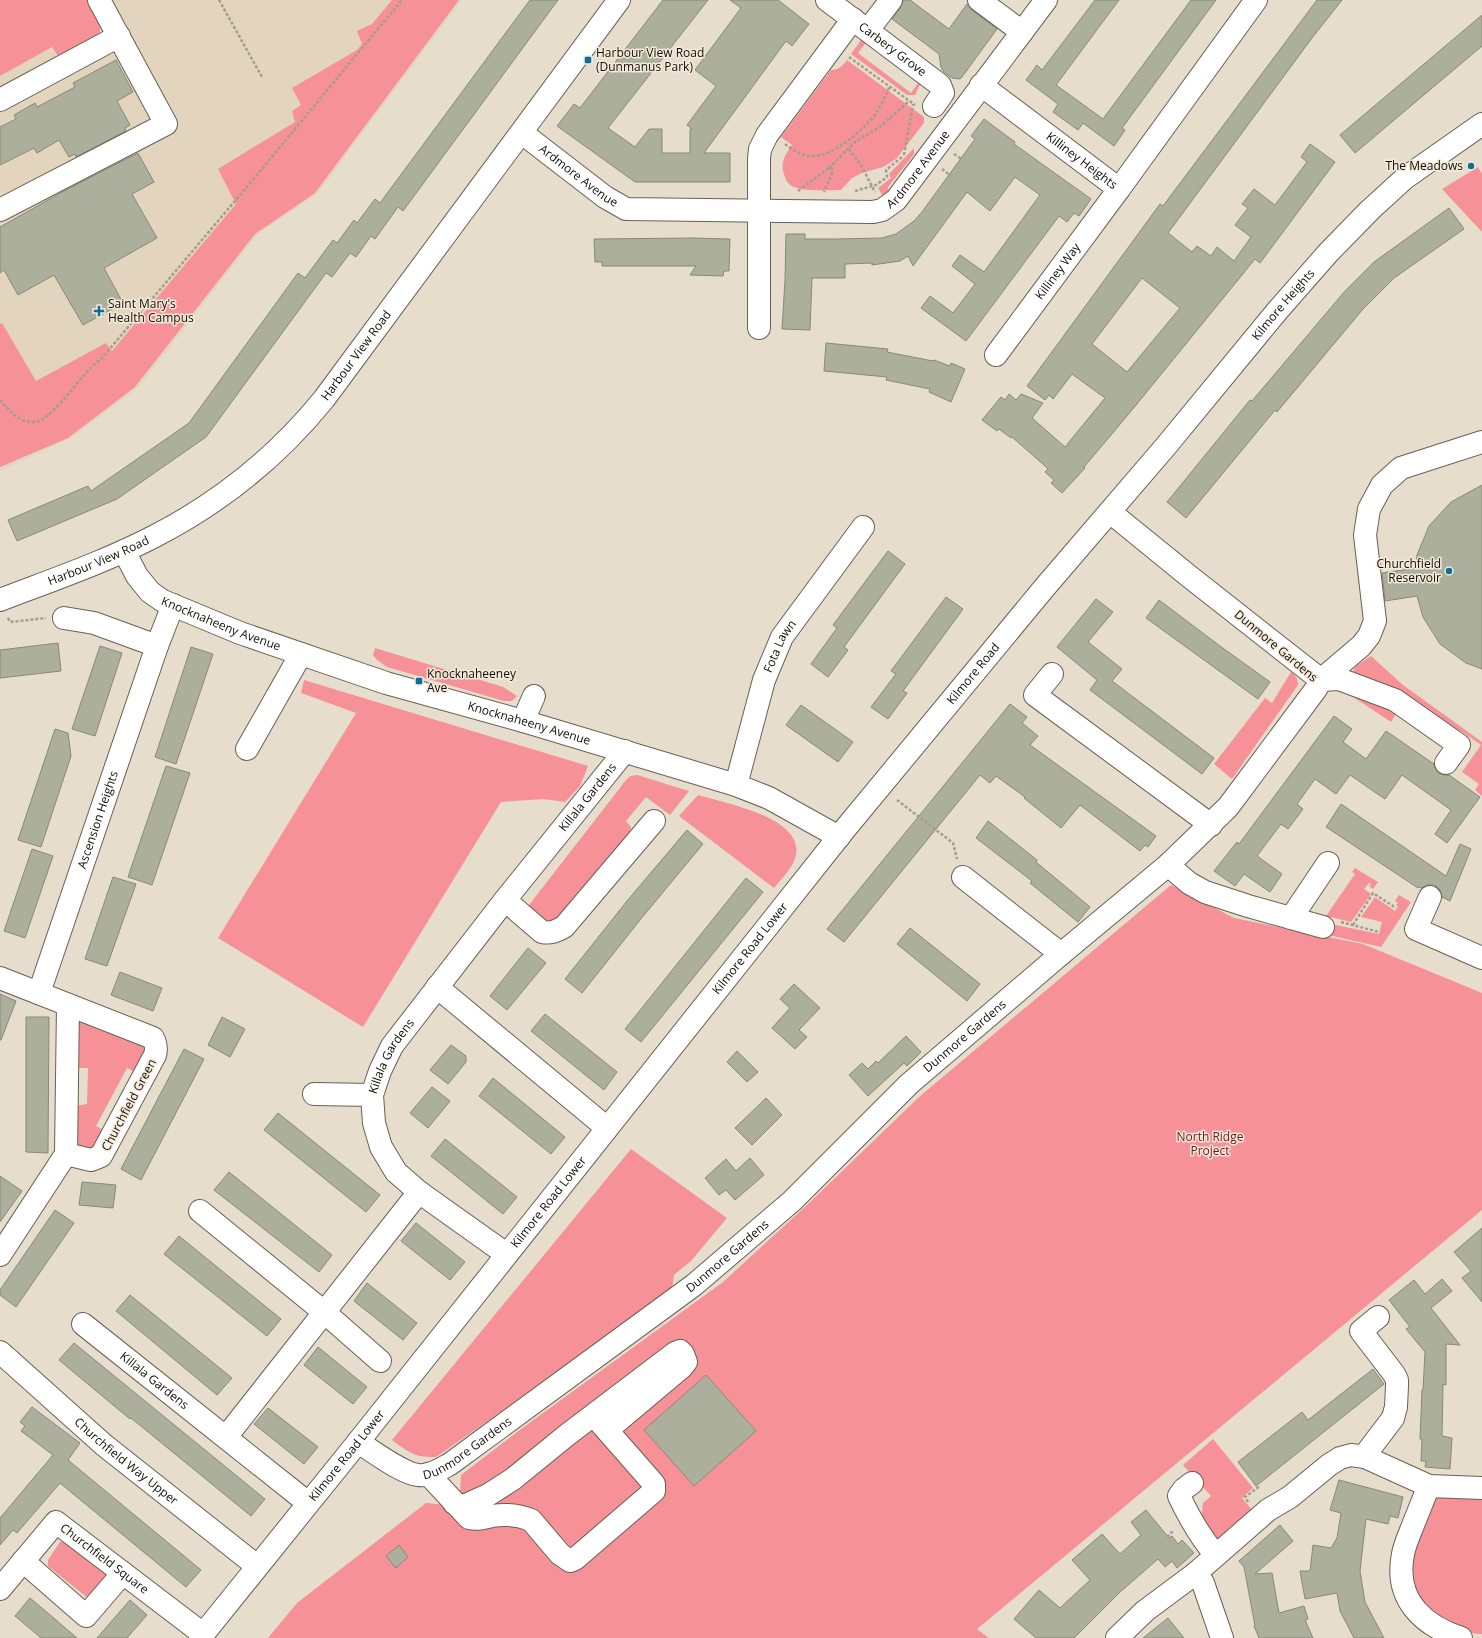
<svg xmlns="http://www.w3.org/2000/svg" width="1482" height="1638" font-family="'Open Sans',sans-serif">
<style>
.built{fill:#e2d4bd}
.green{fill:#f79198}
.building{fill:#adaf9d;stroke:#878978;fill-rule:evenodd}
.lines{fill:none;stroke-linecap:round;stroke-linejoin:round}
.minor-casing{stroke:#696052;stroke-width:24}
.path{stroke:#a49c90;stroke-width:2.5;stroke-dasharray:3 2;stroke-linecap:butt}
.minor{stroke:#fff;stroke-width:22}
.poi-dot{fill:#0f6d9c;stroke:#f5eada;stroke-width:1.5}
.labels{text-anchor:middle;stroke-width:3;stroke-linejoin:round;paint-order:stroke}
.street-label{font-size:12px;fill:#110d08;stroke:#f5eada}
.poi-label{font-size:12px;fill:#110d08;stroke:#f5eada;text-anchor:start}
.park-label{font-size:12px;fill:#6e1425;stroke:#f5eada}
</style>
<rect width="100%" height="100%" fill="#e7ddcd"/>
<!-- built -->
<path class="built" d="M0 0H462L317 194 258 234 138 388 71 438 0 471Z"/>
<!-- green -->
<g class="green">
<path d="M0 0H89C95 12 107 26 96 38L60 59 52 47 0 76Z"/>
<path d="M392 0H459L315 193 255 234 135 387 68 438 0 467V324L2 323 36 381 106 343 112 351 236 204 218 169 295 122 292 111 301 105 292 88 357 50 362 44 357 31 372 24Z"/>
<path d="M864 36 868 40 858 53 911 93 921 79 922 80 915 95H907L851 54Z"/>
<path d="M847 60 924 117V123L896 159 883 167 862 173 852 178 841 190C829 190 796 193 788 183 786 181 785 177 784 174 780 162 785 155 792 145L781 137 831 70C838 70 843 66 847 60Z"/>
<path d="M914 148V154L888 187V194L883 196 878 188 891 178 889 174Z"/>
<path d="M1478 167 1482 174V232L1442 189Z"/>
<path d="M375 648 503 687 517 696 512 701H504L387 667 377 660 373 655Z"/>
<path d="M1371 656 1403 685 1482 742V796L1475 790 1479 784 1462 772 1481 745 1464 733 1352 673 1356 666Z"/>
<path d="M1291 672C1296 676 1298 679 1298 685L1232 779 1214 764 1265 698 1272 703Z"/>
<path d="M304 680 588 766 580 786 565 802 543 799 501 802 363 1027 218 938 356 713 301 693Z"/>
<path d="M1347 693 1392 707 1396 714 1391 722Z"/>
<path d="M637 775 689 791 670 815 646 797 626 821 631 827 630 832 564 912C550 926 546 922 531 913L529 905 626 780 630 776Z"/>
<path d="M698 795C724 803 803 817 796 855 793 868 782 878 774 888L679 816Z"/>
<path d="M1355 868 1378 882 1373 889 1369 886 1371 884 1369 883 1364 889 1371 894 1351 922 1326 916 1355 874 1352 872Z"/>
<path d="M1171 885 1234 918 1363 944 1482 993V1210L977 1629 989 1638H268L297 1603 426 1503 446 1505 460 1496 461 1475 517 1432 723 1282 806 1206 919 1097Z"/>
<path d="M1399 895 1411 902 1381 947 1324 934 1326 923 1379 934 1382 922 1361 917 1375 897 1395 911 1398 907 1396 905 1398 903 1395 901Z"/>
<path d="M80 1020 149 1047 139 1074 127 1068 96 1126 107 1132 97 1150 78 1147 76 1144 74 1106 87 1104 88 1068H75L78 1023Z"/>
<path d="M631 1149 727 1218 691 1261 674 1275 672 1289 589 1351 436 1457C415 1458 408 1452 392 1440Z"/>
<path d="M1213 1439 1253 1488 1242 1498 1253 1511 1216 1540 1201 1522 1203 1503 1211 1496 1183 1465Z"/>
<path d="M1433 1496 1482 1497V1634C1468 1634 1457 1628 1445 1621 1422 1609 1407 1585 1412 1558 1413 1552 1416 1546 1418 1540 1423 1526 1428 1511 1433 1496Z"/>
<path d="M67 1541 110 1574 89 1599 48 1566V1560L60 1542Z"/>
</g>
<!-- building -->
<g class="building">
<path d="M530 0H558L403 211 398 207 375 239 371 236 356 257 350 253 332 277 326 273 206 437 117 499 17 541 8 520 88 486 91 491 189 423 298 273 305 278 333 240 337 243 354 220 357 223 375 199 380 203Z"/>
<path d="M663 0H708L608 128 635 147 649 129H662V153H690V129H692L687 125 716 86 695 70 741 8 730 0H778L809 24 792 46 786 41 704 153H730V182H635L557 126 574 104 580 108Z"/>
<path d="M903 0H910L949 29 967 4 972 10 997 29 962 77 960 79 952 78 943 71 941 67 939 54 892 19 901 7Z"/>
<path d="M1095 0H1119L1056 85 1103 119 1191 0H1216L1122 128 1125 130 1114 146 1083 123 1078 130 1053 112 1058 104 1026 80 1037 65 1042 70Z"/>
<path d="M1317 0H1342L1312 38 1168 233 1192 252 1197 246 1211 256 1217 247 1234 261 1251 237 1235 225 1248 208 1242 204 1254 189 1275 205 1307 162 1301 157 1310 144 1335 162 1260 263 1255 259 1132 410 1084 467 1085 468 1062 493 1051 483 1054 480 1045 472 1048 469 1044 465 1012 437 1011 438 999 429 997 431 982 420 1001 397 1005 400 1009 394 1016 400 1021 394 1043 403 1032 418 1065 447 1105 398 1072 374 1053 399 1049 395 1045 400 1027 386 1160 204 1163 206ZM1142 278 1180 308 1127 372 1092 344Z"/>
<path d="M1482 15V46L1355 153 1340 135Z"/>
<path d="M116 60 133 92 117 101 130 125 125 128 126 131 76 157 75 154 69 157 59 140 37 153 34 148 0 165V127L16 119 14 115 35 103 37 107 75 87 73 83Z"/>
<path d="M984 119 1015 142 1014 144 1091 199 1079 216 1074 213 1067 222 1059 216 966 341 921 308 930 296 953 313 975 284 952 266 960 255 984 272 1040 195 1015 177 990 211 967 192 913 266 908 256 900 261 872 265V263L845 264V278H812L810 330 782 329 785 280 786 234H805V239H836L882 238 896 234 914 221 922 212 975 139 971 136Z"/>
<path d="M138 153 154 182 132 194 157 238 104 268 123 303 83 325 54 275 18 295 4 270 0 273V227L66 190Z"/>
<path d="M1449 208 1464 229 1394 278 1363 309 1277 412 1275 410 1186 518 1167 502 1250 400 1252 401 1345 291 1374 262Z"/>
<path d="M693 238 730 239 729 271H724L723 276 690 275 696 266H602V262H595L594 239Z"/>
<path d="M826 343 888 349 887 352 933 361 934 360 950 366 951 363 965 369 951 402 929 392 930 389 886 380 887 377 824 371Z"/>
<path d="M1482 485V669L1466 663 1440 644 1423 617 1417 596 1385 601 1382 573 1416 568 1417 555 1429 526 1451 502Z"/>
<path d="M888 551 905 564 844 647 848 650 828 677 811 664 837 628 833 625Z"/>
<path d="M946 597 963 609 903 691 907 693 888 719 871 707 896 674 891 671Z"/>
<path d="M1096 599 1113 612 1088 642 1122 669 1112 681 1214 758 1202 774 1090 690 1097 680 1057 647Z"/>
<path d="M1159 600 1220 646 1270 682 1258 699 1146 618Z"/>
<path d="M58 643 61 671 0 678V650Z"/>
<path d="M100 646 122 653 95 736 72 729Z"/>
<path d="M191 647 213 654 176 764 155 757Z"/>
<path d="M1010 704 1027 717 1022 723 1038 736 1030 745 1156 836 1148 847 1145 845 1140 851 1080 805 1061 828 1024 798 1025 797 996 776 990 783 980 775 844 942 827 929Z"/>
<path d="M801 705 853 742 838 762 786 725Z"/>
<path d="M1334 716 1352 729 1343 742 1366 759 1386 731 1434 764 1435 768 1439 773 1444 775H1449L1480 797 1447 843 1435 834 1451 810 1402 775 1385 799 1350 775 1336 794 1315 779 1297 804 1303 809 1288 829 1281 824 1257 856 1282 874 1270 892 1244 874 1235 886 1214 871 1237 842 1239 844Z"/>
<path d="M55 729 68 733 71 756 41 847 18 840Z"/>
<path d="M166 766 190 773 152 885 128 877Z"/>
<path d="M1341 804 1446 876 1460 844 1471 849 1450 901 1442 897 1440 890 1435 885H1428L1422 888 1419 887 1418 888 1326 827Z"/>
<path d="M988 821 1037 860 1036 862 1090 907 1078 922 1030 883 1032 881 976 838Z"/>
<path d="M687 830 703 844 640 920 582 993 565 979 627 901Z"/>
<path d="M32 849 53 856 25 938 4 931Z"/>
<path d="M113 877 136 884 107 966 85 959Z"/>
<path d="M746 878 763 892 641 1042 625 1029Z"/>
<path d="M910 928 980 984 967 1001 897 944Z"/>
<path d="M528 948 546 963 507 1010 490 996Z"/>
<path d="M120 972 162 988 153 1011 111 995Z"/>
<path d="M794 984 820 1008 799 1030 807 1037 795 1049 772 1028 790 1008 780 999Z"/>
<path d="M0 994 16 1001 1 1040H0Z"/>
<path d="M545 1014 617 1072 604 1090 531 1031Z"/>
<path d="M26 1017H49L48 1153 26 1152Z"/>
<path d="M222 1017 245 1029 230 1057 208 1045Z"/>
<path d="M906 1036 921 1052 907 1066 904 1063 868 1096 849 1075 862 1063 868 1069 876 1061 878 1063Z"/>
<path d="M451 1045 466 1056V1062L448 1084 430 1070Z"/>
<path d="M184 1049 204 1059 141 1180 121 1169Z"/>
<path d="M737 1051 758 1072 747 1082 727 1062Z"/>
<path d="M493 1078 565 1137 551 1154 479 1096Z"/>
<path d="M432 1087 450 1101 428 1128 410 1113Z"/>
<path d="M766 1098 782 1115 752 1145 735 1128Z"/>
<path d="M278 1113 380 1195 366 1212 264 1130Z"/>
<path d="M445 1139 517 1197 503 1214 431 1156Z"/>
<path d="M750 1158 764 1175 735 1200 726 1190 719 1195 705 1178 726 1159 736 1171Z"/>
<path d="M229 1172 332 1255 319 1272 214 1190Z"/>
<path d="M0 1176 22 1191 0 1222Z"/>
<path d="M82 1182 116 1185 113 1208 79 1205Z"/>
<path d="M55 1210 74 1223 16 1307 0 1295V1290Z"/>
<path d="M416 1223 465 1262 450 1280 401 1241Z"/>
<path d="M1482 1228V1302L1462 1278 1471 1271 1454 1252Z"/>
<path d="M179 1236 281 1319 267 1336 164 1254Z"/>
<path d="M1442 1279 1452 1291 1431 1308 1460 1345 1446 1344V1385L1443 1384 1442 1436 1452 1438 1450 1469 1425 1467 1426 1461H1421L1422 1439H1420L1422 1390H1423L1425 1352 1406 1329 1410 1327 1389 1300 1414 1280 1425 1294Z"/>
<path d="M367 1283 417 1323 403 1340 354 1301Z"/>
<path d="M130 1295 232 1378 217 1395 116 1311Z"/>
<path d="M74 1343 265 1499 251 1516 131 1418 130 1419 59 1360Z"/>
<path d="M318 1347 367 1387 353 1404 304 1365Z"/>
<path d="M1373 1369 1384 1384 1256 1486 1238 1462 1302 1412 1308 1420Z"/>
<path d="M706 1375 756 1431 694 1486 644 1430Z"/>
<path d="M32 1407 80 1443 68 1460 201 1570 186 1587 60 1483 17 1533 13 1530 0 1545V1518L53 1455 21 1431 25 1426 20 1422Z"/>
<path d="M268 1408 318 1447 304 1464 254 1424Z"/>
<path d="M1339 1480 1403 1497 1398 1518 1390 1516 1388 1524 1366 1519 1360 1571 1365 1602 1384 1638H1354L1340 1611 1337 1593 1305 1599 1300 1571H1310L1313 1545 1331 1548 1337 1538 1341 1513 1330 1510Z"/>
<path d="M1146 1510 1169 1538 1172 1536 1178 1544 1182 1540 1194 1553 1177 1568 1172 1561 1165 1567 1158 1559 1119 1593 1074 1638H1036L1014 1619 1039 1590 1060 1608 1090 1580 1072 1560 1102 1534 1120 1554 1141 1535 1131 1522Z"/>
<path d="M1280 1525 1293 1541 1255 1574 1272 1573 1279 1613 1304 1606 1308 1619 1305 1620 1313 1638H1259L1254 1626H1255L1244 1567 1239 1561Z"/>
<path d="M399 1545 408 1557 396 1568 386 1556Z"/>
<path d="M30 1598 56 1620 77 1638H41L15 1616Z"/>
<path d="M130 1600 147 1615 127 1638H97Z"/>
<path d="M1168 1618 1184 1638H1143Z"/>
</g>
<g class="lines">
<defs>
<g id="minor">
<path id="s1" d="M827 0 940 85 943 93 934 106"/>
<path d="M979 0 1022 32"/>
<path d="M868 30 891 0"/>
<path id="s2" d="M981 85 1119 189 1256 0"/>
<path d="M0 100 119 36"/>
<path id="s3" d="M522 133 605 197 626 209 873 212 882 210 896 200 1046 0"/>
<path d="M0 210 166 124 99 0"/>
<path d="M759 328V159L760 149 767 135 853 19"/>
<path id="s4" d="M996 355 1119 189"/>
<path id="s5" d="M124 551 137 576 150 592 163 601 240 633 386 683 523 721 736 785 769 798 839 837"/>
<path id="s6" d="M0 600C52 580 105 562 155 536 221 502 277 457 324 399L619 0"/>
<path d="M64 618 94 623 157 646"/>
<path d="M1052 674 1035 695 1211 825"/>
<path d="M1321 680 1361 646 1369 636 1375 621 1365 535 1369 509 1382 485 1401 468 1482 442"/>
<path d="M1321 680 1339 679 1395 700 1459 745 1446 763"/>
<path d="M523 721 534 696"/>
<path d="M247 749 301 654"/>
<path id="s7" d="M736 785 764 680 782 637 863 527"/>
<path d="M1168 865 1189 883 1205 892 1248 906 1323 927"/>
<path d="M963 877 1061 954"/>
<path d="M1430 897 1416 929 1482 958"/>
<path d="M505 900 542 932C551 934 556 931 564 927L654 821"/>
<path d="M1291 918 1328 863"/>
<path d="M0 978 153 1038C156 1044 157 1048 155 1055L101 1156 91 1160 66 1154"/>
<path d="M437 987 607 1128"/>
<path id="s8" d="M39 993 157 646 173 605"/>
<path d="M314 1094 372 1095"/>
<path d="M200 1211 324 1312 380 1361"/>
<path id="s9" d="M506 1254 419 1192 396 1172 381 1147 374 1123 372 1095 380 1071 392 1046 505 900 625 751"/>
<path d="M0 1255 66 1154 68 1005"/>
<path id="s10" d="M83 1324 308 1503"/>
<path id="s11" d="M0 1352 104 1445 257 1566"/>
<path d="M226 1437 419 1192"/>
<path id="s12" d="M358 1442C373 1451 401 1473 418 1475 429 1477 441 1469 450 1464L694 1285 792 1201 909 1084 1061 954 1168 865 1228 807 1316 689 1321 680 1190 577 1110 512"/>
<path d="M1365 1457 1368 1451 1393 1418 1396 1407 1397 1386V1380L1394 1374 1361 1331 1378 1317"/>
<path d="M428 1474 469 1518C478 1520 484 1518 492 1516 504 1514 519 1515 531 1520L560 1554 570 1561 575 1559 654 1491V1484L597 1419"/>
<path d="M1192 1483 1184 1489 1179 1496C1189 1517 1200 1537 1215 1554"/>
<path d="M1429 1486C1424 1497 1420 1508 1415 1520 1411 1531 1405 1543 1403 1554 1394 1599 1422 1625 1461 1638"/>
<path d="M454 1503 461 1506 466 1505 488 1495 513 1479 567 1435 675 1353 680 1351 683 1354 686 1362 682 1367 607 1430"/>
<path d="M23 1561 86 1616 123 1573"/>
<path d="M1196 1573 1203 1583 1222 1638"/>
<path id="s13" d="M0 1589 56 1522 203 1634"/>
<path id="s14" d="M200 1638 358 1442 845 829 1045 587 1166 446 1278 310 1328 253 1370 210 1405 178 1482 124"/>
<path d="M1117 1638 1145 1611 1196 1573 1268 1510 1290 1497 1329 1465 1340 1458 1351 1455 1365 1457 1429 1486 1482 1488"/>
</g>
</defs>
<!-- minor casing -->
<use href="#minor" class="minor-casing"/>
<!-- path -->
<g class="path">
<path d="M219 0 262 77"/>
<path d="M849 57 915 105"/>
<path d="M785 144C793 150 802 156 813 156 832 157 863 130 874 116 880 108 884 99 888 91L889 87"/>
<path d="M849 149 861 165 875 192"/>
<path d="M954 154 963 160"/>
<path d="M904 155 913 104"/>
<path d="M829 168 855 142 881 126 909 101"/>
<path d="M942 169 951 176"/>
<path d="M798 191 829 168 832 169V173L824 192"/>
<path d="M855 191 876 185 887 177 886 170 902 157"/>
<path d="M0 400C9 410 20 424 35 422 50 421 77 382 88 371 92 366 97 362 102 358L251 182 402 0"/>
<path d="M8 618 10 622 46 618"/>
<path d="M897 800 953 843 957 859"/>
<path d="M1341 922 1379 932"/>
<path d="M1353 925 1373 893 1396 908"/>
<path d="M1248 1502 1245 1497 1260 1486"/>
<path d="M1167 1537 1174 1530"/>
</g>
<!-- minor -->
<use href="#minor" class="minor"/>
</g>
<!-- markers -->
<g class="poi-dot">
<rect x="584" y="56" width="8" height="8" rx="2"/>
<circle cx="1471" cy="166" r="4"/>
<path d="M97 305h4v4h4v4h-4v4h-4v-4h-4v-4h4z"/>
<circle cx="1449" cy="571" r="4"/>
<rect x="415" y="677" width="8" height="8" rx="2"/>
</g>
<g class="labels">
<!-- street labels -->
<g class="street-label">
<text dy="4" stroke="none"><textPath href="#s1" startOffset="82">Carbery Grove</textPath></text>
<text dy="4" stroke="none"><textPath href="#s2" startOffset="126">Killiney Heights</textPath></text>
<text dy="4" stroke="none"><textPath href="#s3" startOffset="440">Ardmore Avenue</textPath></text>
<text dy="4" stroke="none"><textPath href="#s3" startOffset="71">Ardmore Avenue</textPath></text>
<text dy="4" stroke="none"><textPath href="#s4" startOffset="104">Killiney Way</textPath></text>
<text dy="4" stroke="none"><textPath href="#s14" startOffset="1718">Kilmore Heights</textPath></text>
<text dy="4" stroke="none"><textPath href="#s6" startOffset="441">Harbour View Road</textPath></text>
<text dy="4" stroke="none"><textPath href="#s6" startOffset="106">Harbour View Road</textPath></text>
<text dy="4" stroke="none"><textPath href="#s5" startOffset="127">Knocknaheeny Avenue</textPath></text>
<text transform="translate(1276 646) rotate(40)" y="4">Dunmore Gardens</text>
<text dy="4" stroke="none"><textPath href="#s7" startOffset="146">Fota Lawn</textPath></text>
<text dy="4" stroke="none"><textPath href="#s14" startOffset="1236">Kilmore Road</textPath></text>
<text dy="4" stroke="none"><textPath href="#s5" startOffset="451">Knocknaheeny Avenue</textPath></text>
<text dy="4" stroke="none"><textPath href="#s9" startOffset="589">Killala Gardens</textPath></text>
<text dy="4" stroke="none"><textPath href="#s8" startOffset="183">Ascension Heights</textPath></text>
<text dy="4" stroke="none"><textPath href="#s14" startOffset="882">Kilmore Road Lower</textPath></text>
<text dy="4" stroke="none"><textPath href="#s12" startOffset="774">Dunmore Gardens</textPath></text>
<text dy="4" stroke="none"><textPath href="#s9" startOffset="263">Killala Gardens</textPath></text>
<text transform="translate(129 1105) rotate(-62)" y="4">Churchfield Green</text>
<text dy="4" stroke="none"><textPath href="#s14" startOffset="558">Kilmore Road Lower</textPath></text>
<text dy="4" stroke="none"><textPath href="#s12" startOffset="450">Dunmore Gardens</textPath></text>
<text dy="4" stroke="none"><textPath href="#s10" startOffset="91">Killala Gardens</textPath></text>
<text dy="4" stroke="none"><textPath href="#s12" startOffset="126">Dunmore Gardens</textPath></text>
<text dy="4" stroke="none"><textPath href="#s14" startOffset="234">Kilmore Road Lower</textPath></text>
<text dy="4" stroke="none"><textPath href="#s11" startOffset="167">Churchfield Way Upper</textPath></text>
<text dy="4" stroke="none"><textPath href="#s13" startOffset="148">Churchfield Square</textPath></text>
</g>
<!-- poi labels -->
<g class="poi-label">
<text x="596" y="57">Harbour View Road<tspan x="596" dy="14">(Dunmanus Park)</tspan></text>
<text x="1463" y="170" text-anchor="end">The Meadows</text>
<text x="108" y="308">Saint Mary's<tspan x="108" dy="14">Health Campus</tspan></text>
<text x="1441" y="568" text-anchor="end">Churchfield<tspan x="1441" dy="14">Reservoir</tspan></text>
<text x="427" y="678">Knocknaheeney<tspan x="427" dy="14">Ave</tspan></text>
</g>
<!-- park labels -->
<g class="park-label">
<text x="1210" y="1141">North Ridge<tspan x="1210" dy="14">Project</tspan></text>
</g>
</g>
</svg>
